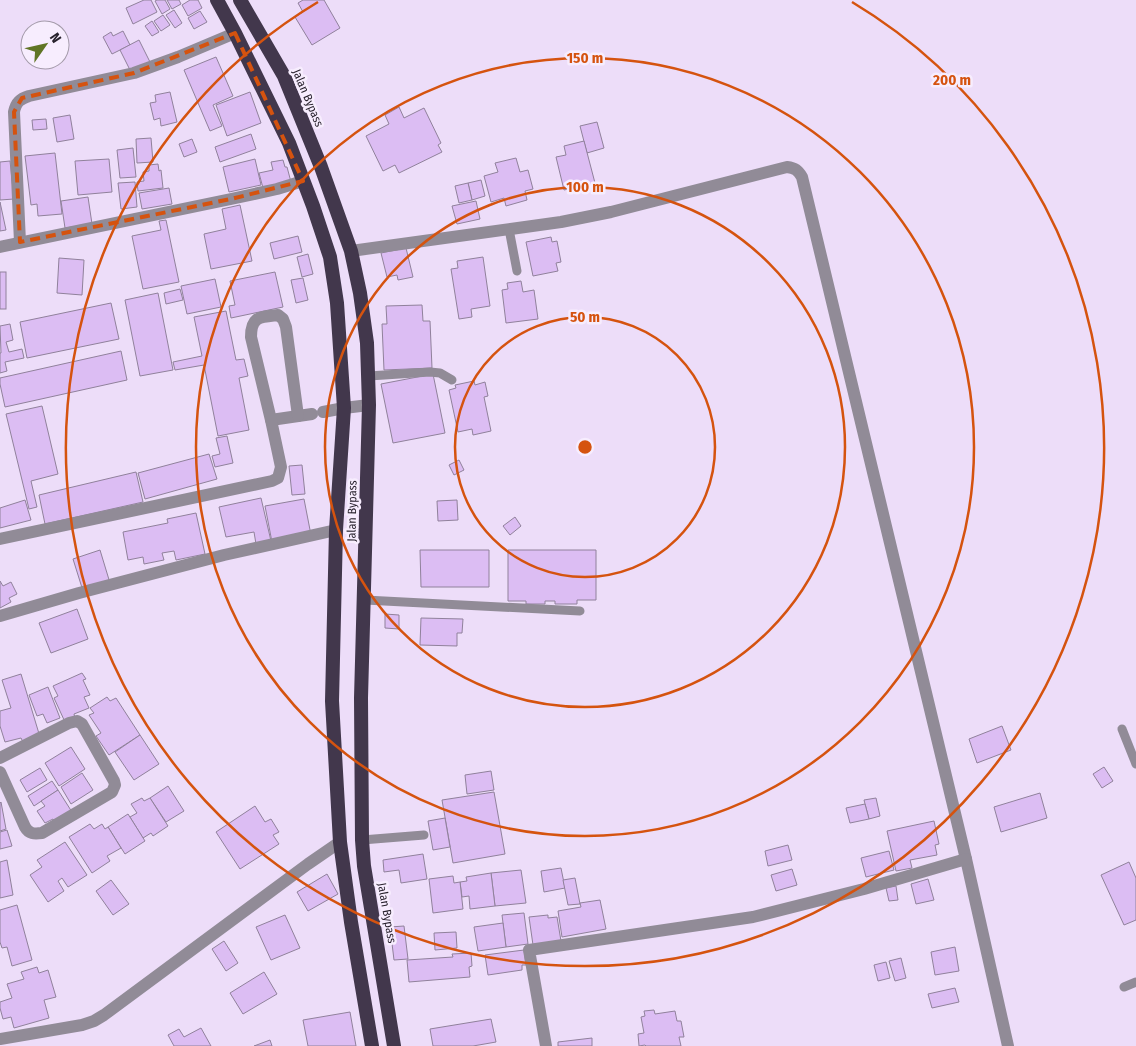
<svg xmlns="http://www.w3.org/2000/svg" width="1136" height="1046" font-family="'Fira Sans Condensed',sans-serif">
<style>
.building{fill:#dcbdf3;stroke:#90819b}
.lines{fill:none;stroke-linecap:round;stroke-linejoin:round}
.service{stroke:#918b97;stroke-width:9}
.minor{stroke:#918b97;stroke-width:12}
.trunk{stroke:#42374c;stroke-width:14}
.marked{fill:none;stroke:#d5530f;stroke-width:4;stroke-dasharray:10 6;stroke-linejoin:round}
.ring{fill:none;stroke:#d5530f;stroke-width:2.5}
.labels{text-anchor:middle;stroke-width:5;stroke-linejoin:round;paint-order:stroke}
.street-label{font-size:12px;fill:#27212c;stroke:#f7edfe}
.centre{fill:#d5530f;stroke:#f7edfe;stroke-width:2.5}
.ring-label{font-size:15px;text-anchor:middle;font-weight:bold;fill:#d5530f;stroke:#f7edfe;stroke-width:5;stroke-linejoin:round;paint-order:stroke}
</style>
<rect width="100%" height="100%" fill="#edddf9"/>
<!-- building -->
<g class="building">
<path d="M144 0H151L157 12 133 24 126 8Z"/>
<path d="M157 0H165L170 9 162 14 155 1Z"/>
<path d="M167 0H179L181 4 172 9Z"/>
<path d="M190 0H198L202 8 188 16 182 5Z"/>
<path d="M303 0H324L340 28 312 45 295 17 303 12 298 3Z"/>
<path d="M174 10 182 23 175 28 166 15Z"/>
<path d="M200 11 207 22 194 29 188 18Z"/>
<path d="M163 15 170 25 161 31 154 21Z"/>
<path d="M152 21 159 32 152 36 145 26Z"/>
<path d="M123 31 130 45 112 54 103 37 111 32 113 36Z"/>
<path d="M139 40 150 62 131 72 120 50Z"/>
<path d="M216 57 233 96 213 105 222 126 210 131 184 70Z"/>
<path d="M170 92 177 122 161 126 160 118 154 120 150 103 156 102 155 95Z"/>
<path d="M250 92 261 123 227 136 216 105Z"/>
<path d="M399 107 404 118 424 108 441 143 438 145 442 152 399 173 395 165 383 171 366 136 389 124 385 115Z"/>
<path d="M70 115 74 139 57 142 53 118Z"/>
<path d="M46 119 47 129 33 130 32 120Z"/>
<path d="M597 122 604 148 587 153 580 126Z"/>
<path d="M251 134 256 149 220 162 215 147Z"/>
<path d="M151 138 153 162 137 163 136 139Z"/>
<path d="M192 139 197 152 184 157 179 144Z"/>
<path d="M584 141 595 183 564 190 556 157 566 155 564 146Z"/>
<path d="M133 148 136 177 120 178 117 150Z"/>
<path d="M55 153 62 214 38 216 37 204 31 205 25 156Z"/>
<path d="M516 158 520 172 528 170 533 189 525 191 527 200 506 206 504 198 491 202 484 176 498 172 495 163Z"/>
<path d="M109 159 112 192 78 195 75 161Z"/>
<path d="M255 159 261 185 229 192 223 167Z"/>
<path d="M283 160 285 167H287L291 182 263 188 259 173 273 170 271 162Z"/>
<path d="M10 161 14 199 0 200V162Z"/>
<path d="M158 164 159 171 161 170 163 188 138 191 137 182 144 181 143 172 149 171V165Z"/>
<path d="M481 180 485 196 472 200 468 183Z"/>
<path d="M135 182 137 207 121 209 118 183Z"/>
<path d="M468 183 472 200 459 203 455 186Z"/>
<path d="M169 188 172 204 142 209 139 193Z"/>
<path d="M88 197 92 224 65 228 61 201Z"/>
<path d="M476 201 480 219 457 224 452 206Z"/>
<path d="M0 202 6 230 0 231Z"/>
<path d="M240 205 252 261 211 269 204 234 226 229 222 209Z"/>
<path d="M166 220 179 282 143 289 132 236 161 230 159 221Z"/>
<path d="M298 236 302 252 274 259 270 243Z"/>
<path d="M551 237 552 242 557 241 561 262 556 263 558 271 533 276 526 242Z"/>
<path d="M406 248 413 277 398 280 397 275 387 277 381 253Z"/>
<path d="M308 254 313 274 302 277 297 257Z"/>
<path d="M483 257 490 306 471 309 472 317 459 319 451 269 458 268 457 261Z"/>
<path d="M59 258 84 260 82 295 57 293Z"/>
<rect x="0" y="272" width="6" height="37"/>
<path d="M275 272 283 307 231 318 229 306 235 305 230 281Z"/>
<path d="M303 278 308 300 296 303 291 280Z"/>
<path d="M215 279 221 307 187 314 181 286Z"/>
<path d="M521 281 523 292 534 290 538 319 506 323 502 290 508 289 507 283Z"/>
<path d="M180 289 183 300 166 304 164 293Z"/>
<path d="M158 293 173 370 140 376 125 300Z"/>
<path d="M111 303 119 339 27 358 20 322Z"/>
<path d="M422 305 423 321H430L432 368 384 370 382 324H387L386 306Z"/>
<path d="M226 311 236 360 244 359 248 376 239 378 249 430 218 436 204 365 175 370 173 362 202 356 194 317Z"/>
<path d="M10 324 13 340 6 342 9 352 22 349 24 358 5 362 7 371 0 373V353H1L0 326Z"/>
<path d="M121 351 127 380 5 407 0 384V378Z"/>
<path d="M433 374 445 433 393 443 381 384Z"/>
<path d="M474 381 475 385 485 382 488 396 484 397 491 431 473 435 472 429 458 432 449 390 456 388 455 385Z"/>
<path d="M42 406 58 474 31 481 37 507 29 509 6 414Z"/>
<path d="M227 436 233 463 215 467 212 456 220 454 216 438Z"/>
<path d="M209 454 217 479 145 499 138 473Z"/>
<path d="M459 460 464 470 454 475 449 465Z"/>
<path d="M302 465 305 494 292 495 289 466Z"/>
<path d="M136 472 143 502 45 524 39 495Z"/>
<path d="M261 498 271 541 256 544 254 532 226 537 219 507Z"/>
<path d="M304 499 311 535 272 542 265 506Z"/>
<path d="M25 500 31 520 0 528V508Z"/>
<path d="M457 500 458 520 438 521 437 501Z"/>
<path d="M196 513 205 554 176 560 174 551 162 553 164 560 144 564 143 557 128 560 123 532 168 523 167 519Z"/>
<path d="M515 517 521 526 510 535 503 526Z"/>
<path d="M100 550 110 583 83 591 73 559Z"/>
<path d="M420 550H489V587H421Z"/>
<path d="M508 550H596V600H577V604H555V601H545V604H526V601H508Z"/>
<path d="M0 581 3 586 11 582 17 594 9 598 11 602 0 608Z"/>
<path d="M77 609 88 639 51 653 39 623Z"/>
<path d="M385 614 399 615V629L385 628Z"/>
<path d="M421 618 463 619 462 633H457V646L420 645Z"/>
<path d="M82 673 86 679 83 680 90 695 84 697 89 708 74 714 75 718 65 722 54 698 58 696 53 686Z"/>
<path d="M21 674 40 737 23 742 21 738 5 742 0 726V711L11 708 2 680Z"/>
<path d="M48 687 60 718 47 723 43 714 37 716 29 695Z"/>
<path d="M107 697 110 701 116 698 140 735 109 755 96 736 101 733 89 715 94 713 90 708Z"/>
<path d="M1002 726 1011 750 977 763 969 739Z"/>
<path d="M140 735 159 764 134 780 115 752Z"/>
<path d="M71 747 85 769 59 786 45 763Z"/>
<path d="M1104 767 1113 781 1102 788 1093 774Z"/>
<path d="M40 768 47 780 27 792 20 780Z"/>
<path d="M491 771 494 790 467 794 465 775Z"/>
<path d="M82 773 93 790 71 804 61 787Z"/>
<path d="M52 781 58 790 34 806 28 796Z"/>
<path d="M168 786 184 811 166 822 150 798Z"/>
<path d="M58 790 72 812 56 823 53 819 45 823 37 811 45 806 41 801Z"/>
<path d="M494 792 505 854 453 863 442 800Z"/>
<path d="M1040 793 1047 818 1001 832 994 807Z"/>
<path d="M142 798 144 801 150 798 168 826 153 836 151 833 143 838 130 817 137 813 131 804Z"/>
<path d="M876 798 880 816 869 819 864 800Z"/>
<path d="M1 802 6 829 0 831V803Z"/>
<path d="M865 804 869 819 850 823 846 808Z"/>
<path d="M255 806 265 822 271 819 279 832 273 835 279 844 240 869 216 832Z"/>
<path d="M128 814 145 841 125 854 108 827Z"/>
<path d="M445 818 450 847 433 850 428 821Z"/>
<path d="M934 821 939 844 935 845 937 855 910 860 912 868 896 871 887 831Z"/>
<path d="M90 824 94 829 102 824 105 829 108 827 121 848 107 856 110 861 92 873 69 837Z"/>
<path d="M7 830 12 846 0 849V832Z"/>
<path d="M65 842 87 875 68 887 62 878 58 881 64 891 48 902 30 875 42 867 37 860Z"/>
<path d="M788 845 792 860 768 866 765 851Z"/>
<path d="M889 851 894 870 866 877 861 858Z"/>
<path d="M423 854 427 879 401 883 399 870 384 872 383 860Z"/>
<path d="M7 860 13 895 0 898V862Z"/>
<path d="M1129 862 1136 878V920L1124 925 1101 875Z"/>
<path d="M561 868 565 888 544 892 541 871Z"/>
<path d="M792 869 797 885 776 891 771 875Z"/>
<path d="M521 870 526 903 495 906 491 873Z"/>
<path d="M491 873 495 906 470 909 469 896 462 897 460 882 467 881 466 877Z"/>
<path d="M327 874 338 894 308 911 297 892Z"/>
<path d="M453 876 454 883 460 882 463 909 433 913 429 879Z"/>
<path d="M575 878 580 904 568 905 563 880Z"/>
<path d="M928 879 934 900 916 904 911 884Z"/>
<path d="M111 880 129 904 113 915 96 891Z"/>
<path d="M896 886 898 900 889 901 886 888Z"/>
<path d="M600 900 606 929 562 937 558 911 581 907 580 903Z"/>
<path d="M17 905 32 960 12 966 7 947 2 948 0 942V910Z"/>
<path d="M524 913 528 944 506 947 502 915Z"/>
<path d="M285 915 300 948 271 960 256 927Z"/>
<path d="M548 915V918L557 917 561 941 533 945 529 917Z"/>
<path d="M503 923 506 947 478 951 474 927Z"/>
<path d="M404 926 408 959 394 960 390 927Z"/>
<path d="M456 932 457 948 435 950 434 933Z"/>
<path d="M224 941 238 963 226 971 212 949Z"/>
<path d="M955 947 959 971 935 975 931 952Z"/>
<path d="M524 950 526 965H522V970L488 975 485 955Z"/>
<path d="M471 953 472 966 469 967 470 977 409 982 407 960 453 957 452 954Z"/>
<path d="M901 958 906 978 895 981 889 961Z"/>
<path d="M886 962 890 978 878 981 874 965Z"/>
<path d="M37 967 39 973 48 970 56 997 44 1000 49 1018 14 1028 11 1017 3 1019 0 1008V1002L12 998 7 984 24 979 21 972Z"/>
<path d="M264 972 277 994 243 1014 230 993Z"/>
<path d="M955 988 959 1002 932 1008 928 994Z"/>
<path d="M654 1010 655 1014 675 1011 677 1021H681L684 1037H679L681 1046H646L645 1045 639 1046 638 1034 644 1033 641 1017 645 1016 644 1011Z"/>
<path d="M350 1012 356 1046H308L303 1020Z"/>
<path d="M491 1019 496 1042 473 1046H433L430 1029Z"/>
<path d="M201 1028 211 1046H174L168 1035 179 1029 184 1037Z"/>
<path d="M592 1038V1046H558V1042Z"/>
<path d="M270 1040 272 1046H254Z"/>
</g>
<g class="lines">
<!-- service -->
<g class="service">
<path d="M509 229 517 271"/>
<path d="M369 376 430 372 440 373 452 380"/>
<path d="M365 600 580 611"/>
<path d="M1122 729 1136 764"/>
<path d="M362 840 424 835"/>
<path d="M1124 987 1136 982"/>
</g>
<!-- minor -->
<g class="minor">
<path d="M20 242 14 112C16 102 20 99 29 96L134 73 178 57 235 33"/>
<path d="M0 247 231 199 277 189 303 181"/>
<path d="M351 251 561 222 611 212 787 167C795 168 798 170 802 177L966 859 1008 1046"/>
<path d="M323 412 344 408 369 405"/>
<path d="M271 420 312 414"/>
<path d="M0 539 272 481 278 478 281 467 271 420 251 337C251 316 260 317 278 315L283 319 286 327 298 416"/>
<path d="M0 616 79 593 224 555 336 530"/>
<path d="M0 758 69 723 77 721 82 724 114 781 115 785 112 792 42 833C34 834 29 834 25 827L0 772"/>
<path d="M0 1039 82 1025 94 1021 104 1015 308 864 340 842"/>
<path d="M546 1046 529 950 753 917 864 889 966 859"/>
</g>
<!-- trunk -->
<g class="trunk">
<path d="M217 0 235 33 289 143 313 206 330 257 337 303 344 408 336 530 332 701 340 842 351 922 372 1046"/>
<path d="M240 0 284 76 321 167 351 251 360 293 367 343 369 405 361 698 362 840 364 866 394 1046"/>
</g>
</g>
<!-- marked area -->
<path class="marked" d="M235 33 303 181 231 199 20 242 14 112 22 98 134 73Z"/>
<!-- distance rings -->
<g class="ring">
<circle cx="585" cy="447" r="130"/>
<circle cx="585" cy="447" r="260"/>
<circle cx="585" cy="447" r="389"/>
<path d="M852 2A519 519 0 1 1 318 2"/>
</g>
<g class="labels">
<!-- street labels -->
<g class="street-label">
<text transform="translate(308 98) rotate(67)" y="4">Jalan Bypass</text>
<text transform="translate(352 511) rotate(-89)" y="4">Jalan Bypass</text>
<text transform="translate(387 913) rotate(80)" y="4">Jalan Bypass</text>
</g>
</g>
<circle cx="585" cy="447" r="8" class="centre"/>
<g class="ring-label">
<text x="585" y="63">150 m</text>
<text x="952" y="85">200 m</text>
<text x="585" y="192">100 m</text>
<text x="585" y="322">50 m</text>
</g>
<!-- north arrow -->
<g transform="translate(45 45) rotate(56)"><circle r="24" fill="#f7edfe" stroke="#a49baa"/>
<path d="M0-4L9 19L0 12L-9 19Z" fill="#607525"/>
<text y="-8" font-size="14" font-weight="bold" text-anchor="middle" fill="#27212c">N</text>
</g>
</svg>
